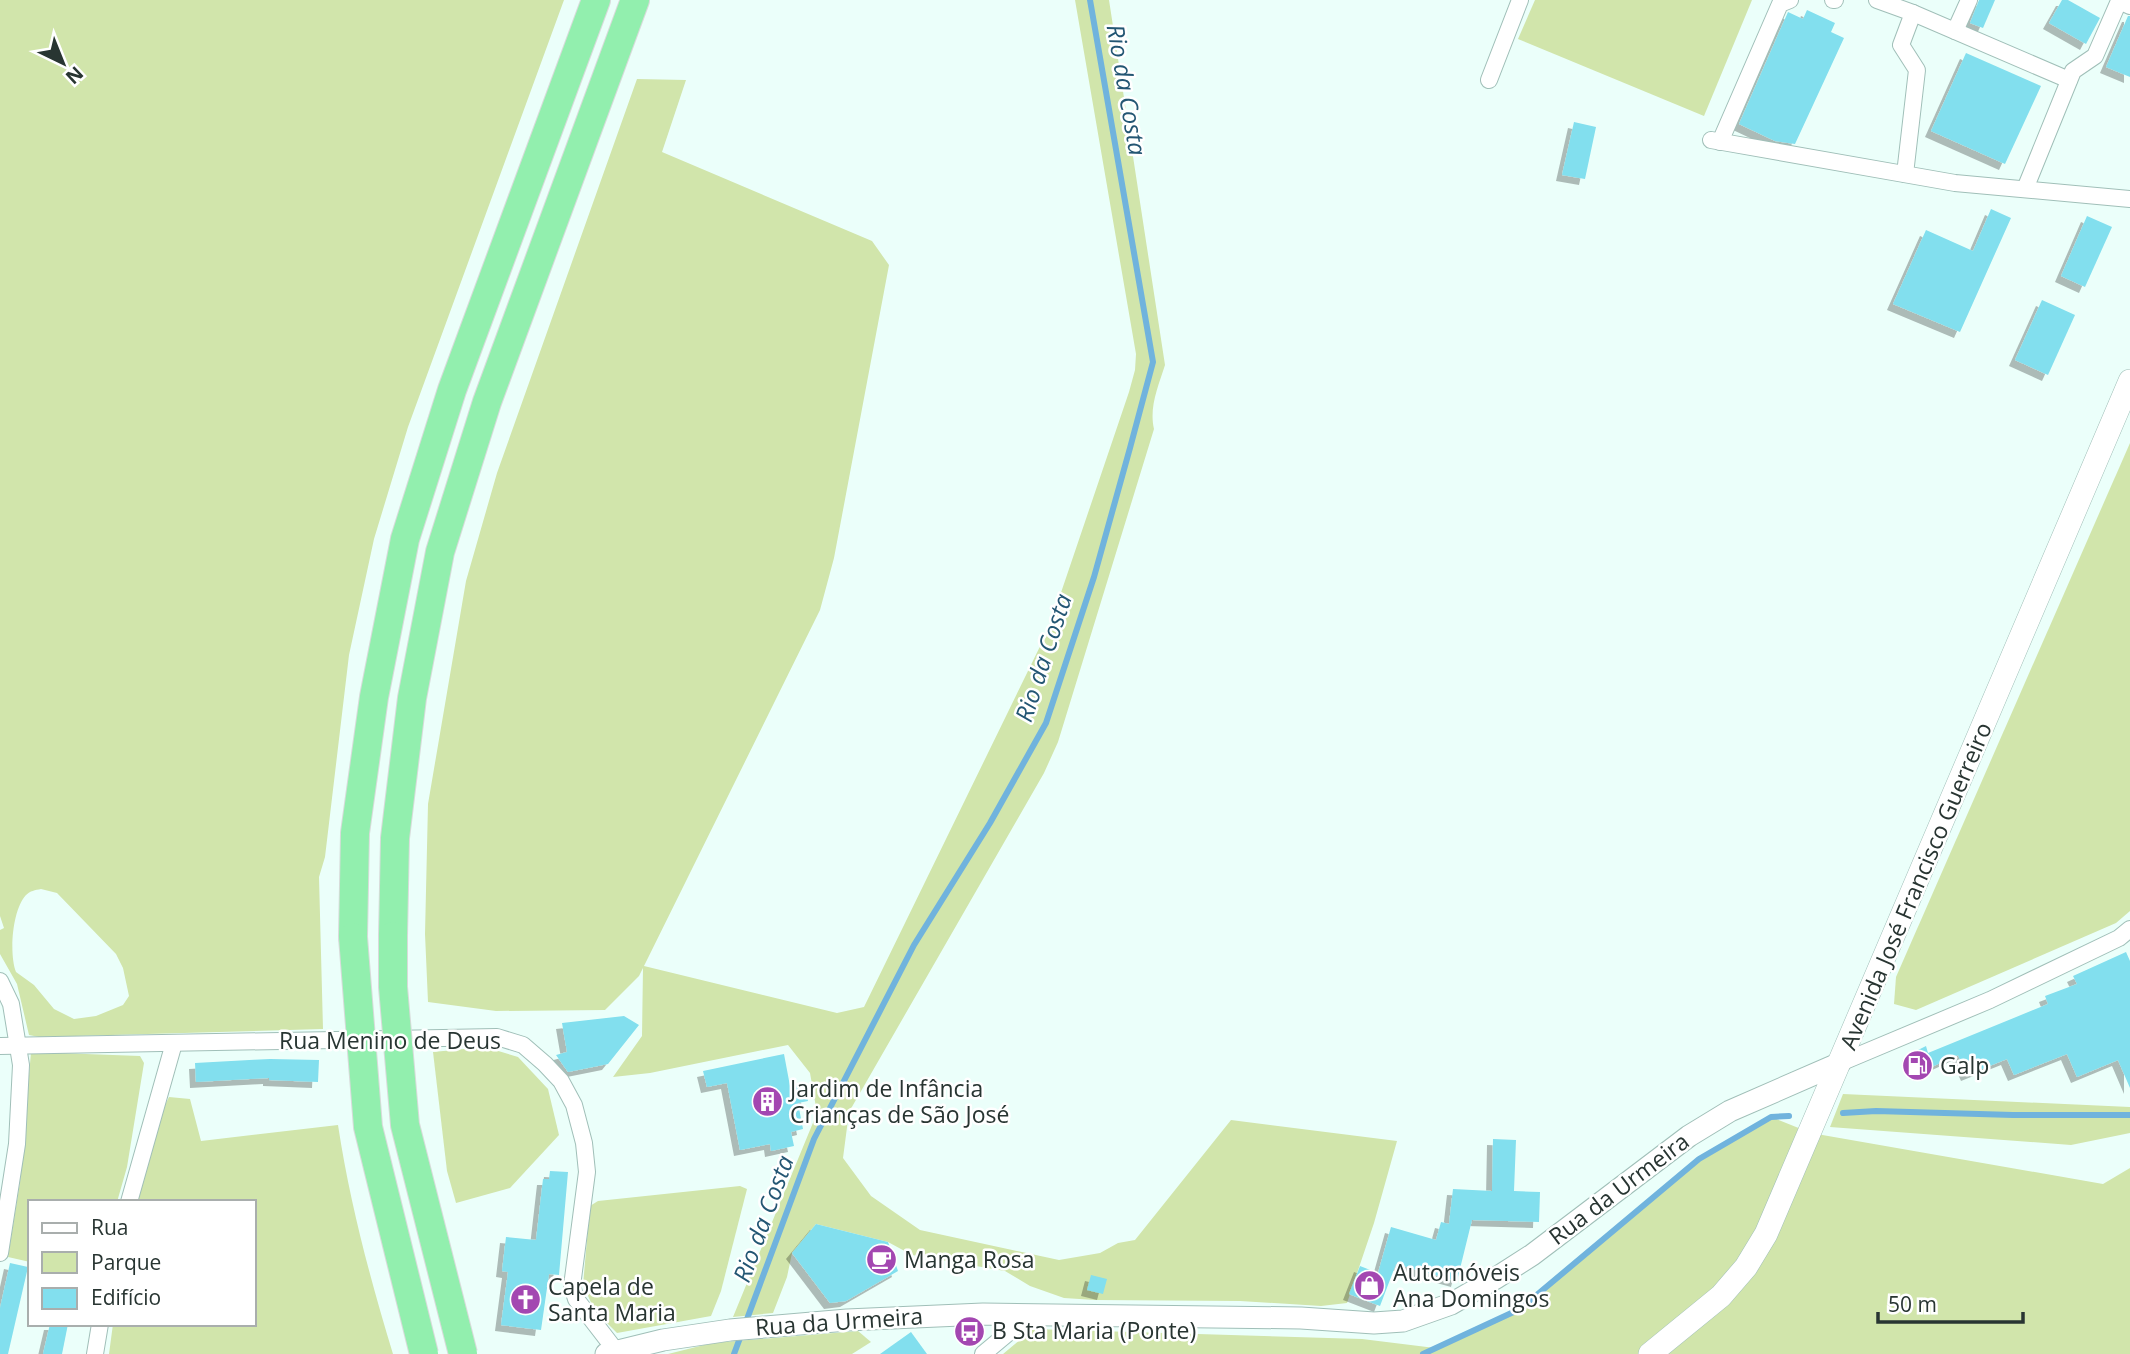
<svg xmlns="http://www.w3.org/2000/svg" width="2130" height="1354" font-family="'Open Sans',sans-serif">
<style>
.green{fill:#d1e5ab;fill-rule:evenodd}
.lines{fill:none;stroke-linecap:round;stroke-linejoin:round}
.stream{stroke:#70b3dd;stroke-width:6}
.building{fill:#82dfee;filter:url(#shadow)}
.minor-casing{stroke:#a0bfb8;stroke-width:18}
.tertiary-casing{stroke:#a0bfb8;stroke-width:23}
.secondary-casing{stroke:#a0bfb8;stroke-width:24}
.trunk-casing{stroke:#d8dbda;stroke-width:30}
.minor{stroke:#fff;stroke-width:16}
.tertiary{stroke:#fff;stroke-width:21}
.secondary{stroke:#fff;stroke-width:23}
.trunk{stroke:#92efae;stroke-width:28}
.trunk-bridge-casing{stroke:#d8dbda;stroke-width:30;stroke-linecap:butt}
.trunk-bridge{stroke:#92efae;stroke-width:28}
.labels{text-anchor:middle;stroke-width:5;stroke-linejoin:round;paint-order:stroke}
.street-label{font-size:23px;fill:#283532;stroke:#fff}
.poi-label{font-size:23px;fill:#283532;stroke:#fff;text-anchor:start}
.water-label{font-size:24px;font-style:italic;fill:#235673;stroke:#fff}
</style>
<defs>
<filter id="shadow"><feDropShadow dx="-6" dy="6" stdDeviation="0" flood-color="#0004"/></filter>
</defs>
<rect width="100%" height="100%" fill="#ebfffa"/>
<!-- green -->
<g class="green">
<path d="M0 0H564L408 427 374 539 349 655 325 857 319 877 323 1029 39 1037 29 1035 17 984 0 954V930L4 928 0 916ZM41 889 57 893 116 954 123 968 129 996 123 1005 96 1016 74 1019 54 1009 34 985 16 972C9 954 12 910 26 895 30 891 35 890 41 889Z"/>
<path d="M1075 0H1109L1165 365C1158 387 1149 407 1154 429L1058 742 1044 773 849 1112 843 1158 871 1196 920 1230 1059 1260 1100 1253 1118 1243 1135 1240 1231 1120 1397 1141 1374 1223 1347 1303 1321 1306 1240 1301 1095 1300 1064 1298 1030 1286 1005 1271 912 1255 888 1242 816 1224 792 1253 787 1277 773 1313 733 1317 817 1113 810 1073 788 1045 650 1073 613 1077 642 1036 643 968 639 976 605 1010 496 1011 428 1002 425 934 428 804 466 581 497 473 637 79 686 80 662 152 872 241 889 265 834 558 820 610 644 966 837 1013 864 1007 1049 628 1129 392 1135 370 1136 354Z"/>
<path d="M1535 0H1752L1704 116 1518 39Z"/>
<path d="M2130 443V911L2116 923 1916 1010 1894 1004 1896 977Z"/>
<path d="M485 1047 518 1057 548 1089 559 1135 510 1188 456 1203 447 1171 433 1052Z"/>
<path d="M31 1052 140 1056 144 1063 127 1167 117 1202H30V1262L8 1257 20 1182Z"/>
<path d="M1843 1094 2130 1107V1133L2071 1145 1830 1127Z"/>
<path d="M169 1097 190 1099 201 1141 338 1125C350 1204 370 1278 393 1354H109L113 1324H254V1202H136L160 1115Z"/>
<path d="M1771 1117 1811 1133 2103 1184 2130 1168V1354H1003L1033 1329 1362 1339 1435 1348 1520 1309 1699 1159Z"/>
<path d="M740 1186 747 1189 721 1291 711 1316 617 1333 595 1311 583 1285 590 1206 598 1201Z"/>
<path d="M858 1331 871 1342 852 1354H668L712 1343Z"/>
</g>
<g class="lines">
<!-- stream -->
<g class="stream">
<path d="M1843 1113 1876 1111 2013 1115H2130"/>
<path d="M734 1354 814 1139 914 945 990 823 1046 723 1094 577 1130 448 1153 362 1090 0"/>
<path d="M1423 1354 1520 1309 1699 1159 1771 1117 1789 1116"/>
</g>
</g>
<!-- building -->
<g class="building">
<path d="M1979 0H1995L1983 28 1970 23Z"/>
<path d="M2062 0H2068L2100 18 2086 44 2049 23Z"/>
<path d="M1807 10 1835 23 1831 32 1844 38 1795 144 1775 141 1739 124 1788 12 1803 19Z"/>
<path d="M2128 16H2130V77L2106 67Z"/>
<path d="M1966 53 2041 86 2005 164 1931 131Z"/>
<path d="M1574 122 1596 127 1585 179 1562 175Z"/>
<path d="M1991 209 2011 218 1960 332 1893 304 1926 230 1973 251Z"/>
<path d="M2087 216 2112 227 2085 287 2061 276Z"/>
<path d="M2042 300 2075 315 2048 375 2015 360Z"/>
<path d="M2126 952 2130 961V1088L2118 1060 2077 1077 2067 1054 2014 1075 2007 1059 1967 1075 1958 1055 1916 1074 1908 1055 1926 1046 1928 1053 2048 1004 2045 996 2077 984 2073 976Z"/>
<path d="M624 1016 639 1025 608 1064 568 1072 556 1055 567 1052 562 1023Z"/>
<path d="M784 1054 790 1086 804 1083 808 1101 798 1103 803 1129 791 1132 794 1146 771 1151 770 1144 740 1150 727 1083 707 1087 703 1071Z"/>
<path d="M270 1059 319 1060 318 1082 269 1080V1078L196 1082 195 1063Z"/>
<path d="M1493 1139 1516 1140 1514 1191 1540 1192 1539 1222 1472 1220 1457 1281 1396 1264 1380 1306 1349 1294 1360 1266 1378 1273 1391 1227 1436 1240 1441 1222 1449 1224 1453 1189 1492 1191Z"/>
<path d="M550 1171 568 1172 559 1275 549 1274 541 1330 501 1325 508 1272 502 1271 506 1237 536 1240 543 1179H549Z"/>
<path d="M816 1224 888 1242 898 1271 846 1301 830 1303 792 1253Z"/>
<path d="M10 1263 28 1267 8 1354H0V1308Z"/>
<path d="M1091 1275 1107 1279 1103 1294 1087 1290Z"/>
<path d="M50 1324H68L62 1354H43Z"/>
<path d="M911 1332 927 1354H880Z"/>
</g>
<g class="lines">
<defs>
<g id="minor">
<path d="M1833 0H1835"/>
<path d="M1877 0 1913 13 2069 80"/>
<path d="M1955 31 1969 0"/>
<path d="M1489 80 1520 0"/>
<path d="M1711 140 1955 183 2130 199"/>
<path d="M1720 142 1780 4 1790 0"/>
<path d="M1905 174 1917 70 1901 45 1913 13"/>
<path d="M2025 189 2073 71 2095 56 2119 1 2130 6"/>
<path d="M0 981 11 1004 21 1065 17 1144 0 1253"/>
<path d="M0 1046 497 1037 523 1045 545 1064 561 1081 574 1105 584 1143 587 1172 572 1286 576 1299 616 1351"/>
<path d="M1840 1063 1990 1000 2119 938 2130 929"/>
<path d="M129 1202 174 1043"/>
<path d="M95 1354 100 1324"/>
<path d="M983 1354 1031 1314"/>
</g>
<path id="tertiary" d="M606 1354 663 1340 730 1330 847 1320 983 1314 1301 1318 1374 1323 1403 1321 1451 1304 1496 1278 1532 1255 1689 1136 1730 1111 1840 1063"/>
<path id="secondary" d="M1650 1354 1721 1296 1746 1267 1766 1234 2130 381"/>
<g id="trunk">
<path d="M393 936 395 838 412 698 440 552 487 402 635 0"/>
<path d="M353 937 355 833 374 697 405 539 452 390 596 0"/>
</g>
</defs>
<!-- minor casing -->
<use href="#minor" class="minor-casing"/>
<!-- tertiary casing -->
<use href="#tertiary" class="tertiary-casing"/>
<!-- secondary casing -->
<use href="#secondary" class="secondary-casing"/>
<!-- trunk casing -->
<use href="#trunk" class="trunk-casing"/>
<!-- minor -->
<use href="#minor" class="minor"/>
<!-- tertiary -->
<use href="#tertiary" class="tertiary"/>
<!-- secondary -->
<use href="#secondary" class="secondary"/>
<!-- trunk -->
<use href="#trunk" class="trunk"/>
<defs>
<g id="trunk-bridge">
<path d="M393 936V987L405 1125 463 1354"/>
<path d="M353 937 368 1127 424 1354"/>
</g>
</defs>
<!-- trunk-bridge casing -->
<use href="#trunk-bridge" class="trunk-bridge-casing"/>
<!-- trunk-bridge -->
<use href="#trunk-bridge" class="trunk-bridge"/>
</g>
<!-- icons -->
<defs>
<symbol id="fuel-disc" viewBox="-11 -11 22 22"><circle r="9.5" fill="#a347b1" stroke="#fff"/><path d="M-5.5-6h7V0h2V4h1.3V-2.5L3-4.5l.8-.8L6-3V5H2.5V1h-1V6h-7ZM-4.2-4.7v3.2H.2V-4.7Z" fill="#fff"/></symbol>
<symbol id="building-disc" viewBox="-11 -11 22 22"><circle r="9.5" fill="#a347b1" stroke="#fff"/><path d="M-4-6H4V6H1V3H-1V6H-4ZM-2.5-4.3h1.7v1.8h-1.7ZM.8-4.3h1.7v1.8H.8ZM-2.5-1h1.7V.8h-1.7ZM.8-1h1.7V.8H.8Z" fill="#fff"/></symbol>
<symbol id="cafe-disc" viewBox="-11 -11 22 22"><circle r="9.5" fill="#a347b1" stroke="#fff"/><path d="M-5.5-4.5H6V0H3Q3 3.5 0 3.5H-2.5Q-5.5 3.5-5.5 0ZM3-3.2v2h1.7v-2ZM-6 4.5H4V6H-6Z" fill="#fff"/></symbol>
<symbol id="shop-disc" viewBox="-11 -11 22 22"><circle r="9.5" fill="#a347b1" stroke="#fff"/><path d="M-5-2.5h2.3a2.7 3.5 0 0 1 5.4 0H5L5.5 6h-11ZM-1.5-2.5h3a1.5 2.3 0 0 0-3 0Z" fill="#fff"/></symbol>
<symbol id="church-disc" viewBox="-11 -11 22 22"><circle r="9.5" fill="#a347b1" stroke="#fff"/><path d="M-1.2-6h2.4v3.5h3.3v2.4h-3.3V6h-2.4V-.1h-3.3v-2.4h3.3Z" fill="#fff"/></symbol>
<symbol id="bus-disc" viewBox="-11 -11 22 22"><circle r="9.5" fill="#a347b1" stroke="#fff"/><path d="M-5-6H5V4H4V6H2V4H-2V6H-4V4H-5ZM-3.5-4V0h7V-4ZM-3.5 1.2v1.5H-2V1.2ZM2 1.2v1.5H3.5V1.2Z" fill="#fff"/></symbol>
</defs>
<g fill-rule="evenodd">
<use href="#fuel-disc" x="1900" y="1048" width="35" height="35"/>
<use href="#building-disc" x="750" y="1084" width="35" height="35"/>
<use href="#cafe-disc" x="864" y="1242" width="35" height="35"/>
<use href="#shop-disc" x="1352" y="1268" width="35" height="35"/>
<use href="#church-disc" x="508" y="1282" width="35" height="35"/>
<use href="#bus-disc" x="952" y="1314" width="35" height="35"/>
</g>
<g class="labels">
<!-- street labels -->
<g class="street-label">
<text transform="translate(1916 886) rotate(-67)" y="8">Avenida José Francisco Guerreiro</text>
<text x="390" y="1049">Rua Menino de Deus</text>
<text transform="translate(1619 1189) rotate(-37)" y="8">Rua da Urmeira</text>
<text transform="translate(839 1322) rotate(-4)" y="8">Rua da Urmeira</text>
</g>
<!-- poi labels -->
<g class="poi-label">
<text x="1940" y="1074">Galp</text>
<text x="790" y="1097">Jardim de Infância<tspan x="790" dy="26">Crianças de São José</tspan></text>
<text x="904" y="1268">Manga Rosa</text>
<text x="1393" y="1281">Automóveis<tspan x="1393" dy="26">Ana Domingos</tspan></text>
<text x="548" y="1295">Capela de<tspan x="548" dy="26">Santa Maria</tspan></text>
<text x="992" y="1339">B Sta Maria (Ponte)</text>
</g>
<!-- water labels -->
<g class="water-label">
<text transform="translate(1126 90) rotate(80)" y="8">Rio da Costa</text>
<text transform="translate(1044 658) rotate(-72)" y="8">Rio da Costa</text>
<text transform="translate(764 1219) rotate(-70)" y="8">Rio da Costa</text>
</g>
</g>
<!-- legend -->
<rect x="28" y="1200" width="228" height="126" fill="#ffffff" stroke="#a9aead" stroke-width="2"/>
<rect x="42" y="1223" width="35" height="10" fill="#ffffff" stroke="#a9aead" stroke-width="2"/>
<text x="91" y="1235" font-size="21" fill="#283532">Rua</text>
<rect x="42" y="1252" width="35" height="21" fill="#d1e5ab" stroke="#a9aead" stroke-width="2"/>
<text x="91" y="1270" font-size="21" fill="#283532">Parque</text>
<rect x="42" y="1288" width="35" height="21" fill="#82dfee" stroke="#a9aead" stroke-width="2"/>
<text x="91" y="1305" font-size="21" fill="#283532">Edifício</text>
<!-- north arrow -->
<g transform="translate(63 63) rotate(137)" stroke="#ffffff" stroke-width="5" paint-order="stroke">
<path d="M0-5L12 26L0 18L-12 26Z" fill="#283532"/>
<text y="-10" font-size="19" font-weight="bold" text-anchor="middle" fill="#283532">N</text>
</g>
<!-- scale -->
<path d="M1878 1312v10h145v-10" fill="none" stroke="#283532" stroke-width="3.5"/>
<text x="1888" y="1312" font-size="21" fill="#283532" stroke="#ffffff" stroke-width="5" paint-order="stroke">50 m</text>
</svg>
